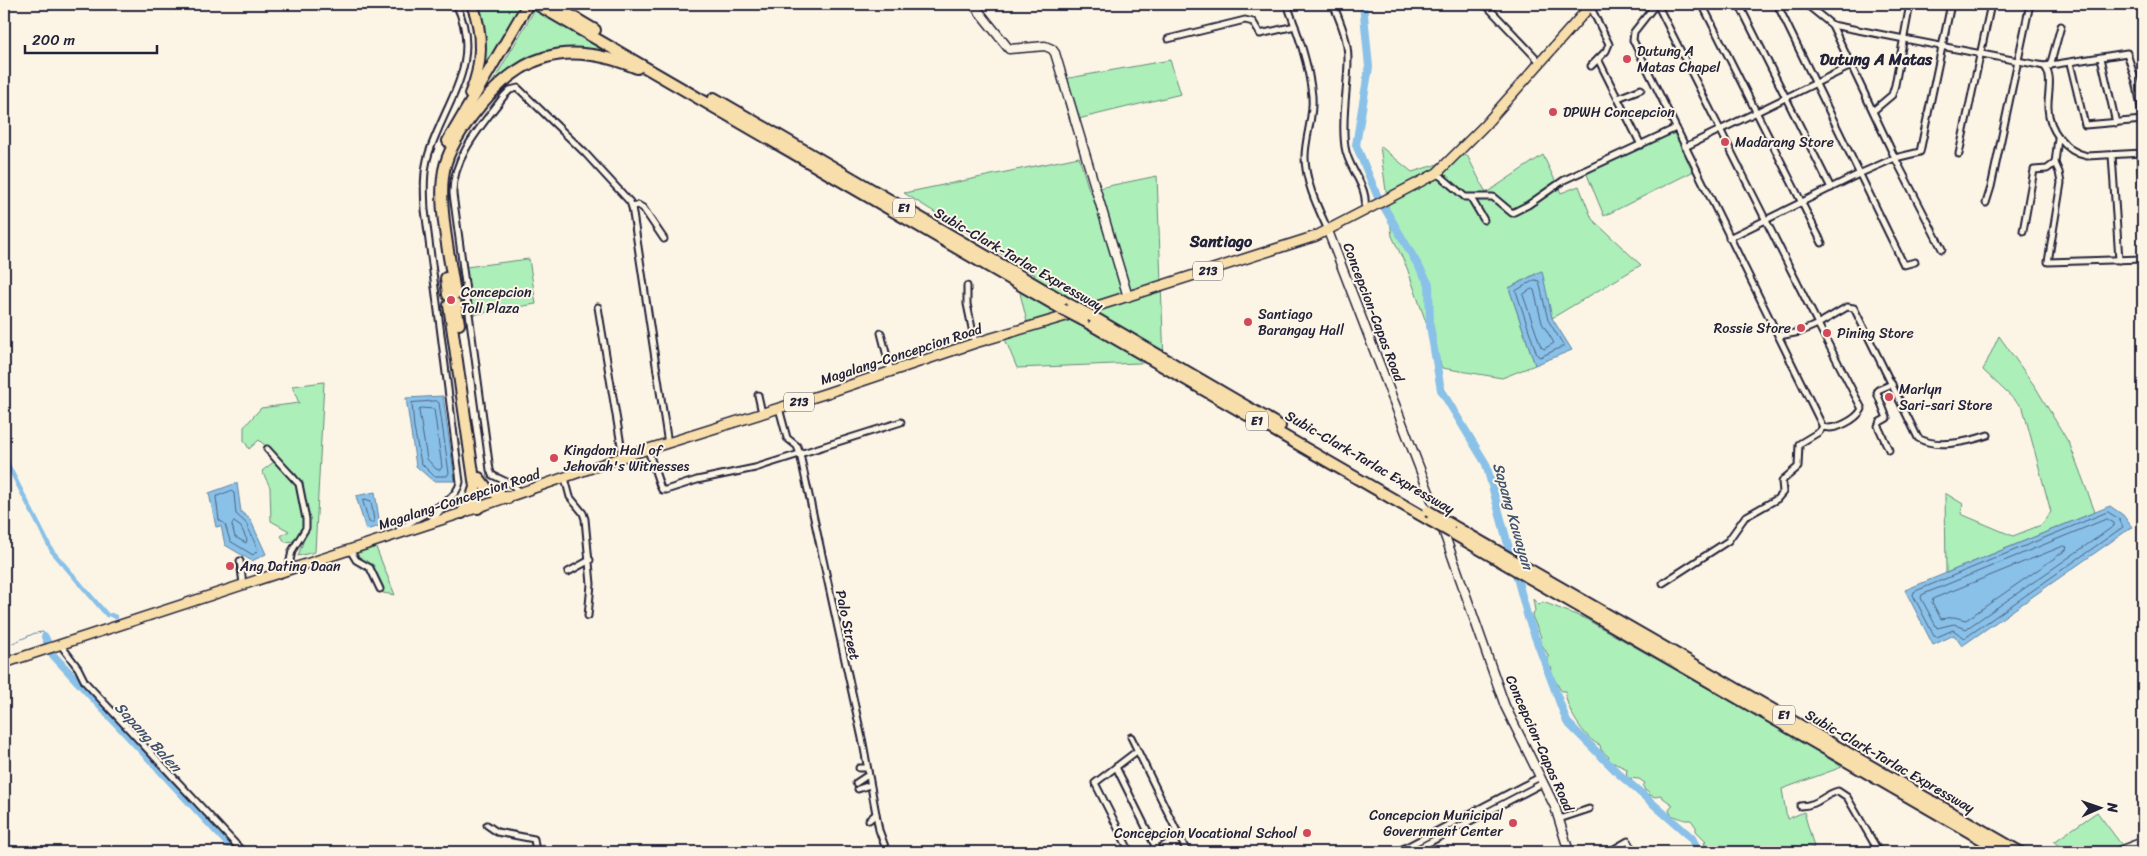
<svg xmlns="http://www.w3.org/2000/svg" width="2147" height="856" font-family="Sriracha,sans-serif">
<style>
.green{fill:#acefb9;stroke:#67887a}
.water{fill:#8ac1e8;stroke:#6081a3}
.lines{fill:none;stroke-linecap:round;stroke-linejoin:round}
.shore{stroke:#4c6280;stroke-width:1}
.stream{stroke:#6081a3;stroke-width:1}
.canal{stroke:#8ac1e8;stroke-width:4.5}
.river{stroke:#8ac1e8;stroke-width:8}
.street-casing{stroke:#22223b;stroke-width:9}
.secondary-casing{stroke:#22223b;stroke-width:11}
.primary-casing{stroke:#22223b;stroke-width:12}
.highway-casing{stroke:#22223b;stroke-width:14}
.street{stroke:#fcf5e5;stroke-width:5}
.secondary{stroke:#fcf5e5;stroke-width:8}
.primary{stroke:#f8deab;stroke-width:9}
.highway{stroke:#f8deab;stroke-width:10}
.highway-bridge-casing{stroke:#22223b;stroke-width:14;stroke-linecap:butt}
.highway-bridge{stroke:#f8deab;stroke-width:10}
.poi-dot{fill:#d1495b;stroke:#fcf5e5;stroke-width:2}
.labels{text-anchor:middle;stroke-width:4;stroke-linejoin:round;paint-order:stroke}
.shield{fill:#fcf5e5;stroke:#63616e;stroke-width:1}
.shield-label{font-size:12px;font-weight:bold;fill:#22223b}
.poi-label{font-size:14px;fill:#22223b;stroke:#fcf5e5;text-anchor:start}
.street-label{font-size:14px;fill:#22223b;stroke:#fcf5e5}
.water-label{font-size:15px;font-style:italic;fill:#41526f;stroke:#fcf5e5}
.quarter-label{font-size:16px;font-weight:bold;fill:#22223b;stroke:#fcf5e5}
</style>
<rect width="100%" height="100%" fill="#fcf5e5"/>
<filter id="ink" filterUnits="userSpaceOnUse"><feTurbulence type="fractalNoise" baseFrequency=".02" numOctaves="2"/><feDisplacementMap in="SourceGraphic" scale="10" xChannelSelector="R" yChannelSelector="G"/><feConvolveMatrix kernelMatrix="1 2 1 2 8 2 1 2 1" color-interpolation-filters="sRGB"/></filter>
<g filter="url(#ink)">
<!-- green -->
<g class="green">
<path d="M476 4H523L481 78Z"/>
<path d="M535 9 613 54 612 55 555 52 491 85Z"/>
<path d="M1170 60 1181 94 1070 121 1058 80Z"/>
<path d="M1675 131 1694 171 1604 216 1586 172Z"/>
<path d="M1380 146 1412 172 1467 155 1486 193 1543 155 1561 193 1579 186 1592 219 1641 265 1552 318 1541 271 1509 288 1535 365 1502 378 1442 368 1407 268 1392 236Z"/>
<path d="M1079 157 1089 190 1157 176 1164 362 1017 368 1005 339 1027 322 1020 293 1035 275 904 193Z"/>
<path d="M529 259 536 304 465 316 458 268Z"/>
<path d="M1999 336 2036 388 2070 445 2095 512 1946 573 1945 493 1963 504 1961 514 2013 536 2041 525 2051 512 2023 408 1983 370Z"/>
<path d="M324 382 315 552 298 556 308 528 306 502 297 475 259 440 249 449 244 440V427L261 408 299 403 292 386Z"/>
<path d="M275 461 296 482 305 521 304 528 296 541 285 542 281 536 289 531 271 521 270 487 262 471Z"/>
<path d="M375 545 395 595 383 593 371 566 359 559 355 551Z"/>
<path d="M1533 599 1539 605 1543 602 1584 618 1739 706 1744 705 1842 767 1782 789 1787 819 1804 812 1814 847 1804 852H1714L1709 846 1706 847 1704 843 1706 841 1696 831V827L1691 820H1685L1671 815 1669 810 1673 805 1663 798 1661 795 1656 797 1649 795V791H1645L1643 786 1645 783 1639 779 1626 778 1627 769 1607 760 1609 757 1601 750 1600 745C1586 741 1563 705 1566 691H1561L1551 673 1552 668 1548 666V655L1538 638 1541 637 1532 616 1535 611Z"/>
<path d="M2097 812 2127 852H2067L2054 842Z"/>
</g>
<!-- water -->
<g class="water">
<path d="M1542 271 1552 318 1572 350 1535 365 1509 288Z"/>
<path d="M443 396 455 481H433L416 466 406 398Z"/>
<path d="M237 483 241 512 250 519 266 554 252 561 225 545 221 526 216 527 209 493Z"/>
<path d="M375 492 380 526 366 530 356 496Z"/>
<path d="M2110 506 2123 515 2132 527 1962 646 1954 635 1933 645 1905 590Z"/>
</g>
<g class="lines">
<!-- shore -->
<g class="shore">
<path d="M1535 280 1539 281 1548 320 1564 346 1540 357 1537 355 1516 291Z"/>
<path d="M1532 289 1534 290 1542 323 1554 343 1544 349 1541 347 1523 295Z"/>
<path d="M437 401 439 403 449 473 447 476H434L421 463 414 428 412 403Z"/>
<path d="M421 408 434 409 442 467 440 470 436 469 427 459 419 411Z"/>
<path d="M231 491 234 493 236 514 246 523 258 550 253 555 230 541 225 524 219 520 216 497Z"/>
<path d="M365 499 371 501 374 521 372 523 369 522 363 502Z"/>
<path d="M2108 512 2119 519 2123 527 1965 638 1953 630 1937 637 1934 636 1913 595 1914 592Z"/>
<path d="M2107 519 2114 523V526L1966 629 1954 624 1937 628 1921 598 1922 595Z"/>
<path d="M234 522 241 527 247 540 246 543 235 537 232 525Z"/>
<path d="M2064 546 2067 547 2066 550 1966 620 1954 617 1941 619 1932 602 1933 599Z"/>
</g>
<!-- stream -->
<path class="stream" d="M4 647 35 633 43 632 45 637"/>
<!-- canal -->
<g class="canal">
<path d="M4 442 8 465 52 551 107 615"/>
<path d="M111 615 116 617"/>
</g>
<!-- river -->
<g class="river">
<path d="M1363 4 1369 67 1356 145 1377 195 1429 284 1430 326 1441 390 1486 464 1528 618 1567 722 1619 774 1692 838 1699 852"/>
<path d="M45 637 53 655 236 852"/>
</g>
<defs>
<g id="street">
<path d="M1287 4C1298 34 1309 64 1312 96 1314 117 1305 137 1305 157 1305 182 1318 208 1328 230"/>
<path d="M1333 4C1340 21 1348 39 1348 59 1348 88 1341 117 1345 147 1348 170 1371 188 1364 211"/>
<path d="M1485 4 1540 62"/>
<path d="M1656 4 1634 32 1633 40 1823 427"/>
<path d="M1657 4 1818 324 1847 307 1854 308 1918 438C1936 449 1968 442 1988 435"/>
<path d="M1702 4 1822 243"/>
<path d="M1739 4 1831 188"/>
<path d="M1777 4 1904 265 1915 262"/>
<path d="M1806 4 1832 25 1895 158 1942 249"/>
<path d="M1590 6 1609 44 1606 51 1598 59 1641 145"/>
<path d="M1832 25 2044 66C2054 76 2047 95 2048 108 2049 129 2065 152 2087 156L2143 153"/>
<path d="M1168 39 1245 20 1253 22 1260 34 1295 26"/>
<path d="M2101 58 2116 123"/>
<path d="M2070 63 2085 125 2143 120"/>
<path d="M1591 66 1598 59"/>
<path d="M2044 66 2127 53 2137 85 2143 120"/>
<path d="M2050 66 2061 26"/>
<path d="M1618 98 1641 89"/>
<path d="M1873 111 1892 95 1895 85 1910 4"/>
<path d="M2058 138 2055 163 2059 172 2061 183 2048 262 2143 259"/>
<path d="M1685 147 1851 66"/>
<path d="M2140 153 2143 195"/>
<path d="M1959 154 1991 4"/>
<path d="M2112 155 2119 260"/>
<path d="M1437 173 1465 197H1493L1512 213 1528 205 1564 180 1676 128"/>
<path d="M1471 198 1484 220"/>
<path d="M1986 203 1991 187 2030 4"/>
<path d="M2023 231 2034 170 2047 169 2055 163"/>
<path d="M1729 238 1861 173 1895 158 1920 152 1951 4"/>
<path d="M664 239 643 208 638 205 632 207 668 444"/>
<path d="M967 286V304L975 343"/>
<path d="M598 307 623 457"/>
<path d="M881 333 891 372"/>
<path d="M1779 336 1800 332 1818 324 1862 409C1856 420 1835 431 1823 427"/>
<path d="M758 395 762 413"/>
<path d="M779 408 787 438 797 446 800 454 863 743 879 830 887 852"/>
<path d="M267 449 299 484 306 519V528L292 551 288 570"/>
<path d="M648 450 660 486 662 490H666L697 480 755 468 901 422"/>
<path d="M1889 450 1878 426 1880 422 1887 418 1877 393 1878 390 1892 384"/>
<path d="M565 478 570 497 583 513 585 519 591 584 588 616"/>
<path d="M522 493 511 484 492 475 490 470 453 194C452 157 483 124 504 96L510 90 518 88 585 153 630 202 632 207"/>
<path d="M430 522 446 504"/>
<path d="M396 533C412 516 456 506 460 482L425 210C424 191 423 171 429 153 446 101 484 61 456 4"/>
<path d="M350 550 356 560 370 568 380 589"/>
<path d="M240 561 243 584"/>
<path d="M568 572 590 560"/>
<path d="M1663 583 1728 541 1745 517 1777 499 1783 492 1782 482 1784 479 1798 467 1799 444 1819 432 1823 427"/>
<path d="M60 644 78 668 85 682 243 852"/>
<path d="M1131 737 1187 852"/>
<path d="M1116 767 1158 852"/>
<path d="M859 768H867"/>
<path d="M856 783 868 775"/>
<path d="M858 789 870 785"/>
<path d="M1800 806C1820 805 1821 796 1838 791L1847 797 1879 852"/>
<path d="M1559 819 1589 809"/>
<path d="M869 820 876 814"/>
<path d="M487 825 497 832 534 839 536 852"/>
<path d="M1154 843 1177 831"/>
<path d="M1130 852 1095 783 1137 751"/>
<path d="M1397 852 1540 777"/>
<path d="M1411 852 1543 783"/>
<path d="M1609 852 1628 841 1634 851"/>
</g>
<g id="secondary">
<path d="M973 4 1009 49 1045 46 1052 49 1055 53 1128 297"/>
<path d="M1328 231 1435 508"/>
<path d="M1444 533 1505 706 1555 807 1569 852"/>
<path d="M2117 852 2143 842"/>
</g>
<g id="primary">
<path d="M1088 309 1316 236 1437 173 1484 126 1592 4"/>
<path d="M4 663 462 513 623 457 824 394 975 343 1066 316"/>
</g>
<g id="highway">
<path d="M536 4 1062 309"/>
<path d="M551 4 595 30"/>
<path d="M470 94C483 66 483 32 472 4"/>
<path d="M714 98 1072 306"/>
<path d="M448 141 528 4"/>
<path d="M446 278 448 295"/>
<path d="M455 294C450 259 439 211 443 177 445 155 459 133 472 116 518 54 565 38 637 68"/>
<path d="M456 304 459 324"/>
<path d="M449 305 478 508"/>
<path d="M1093 317 1280 426"/>
<path d="M1083 320 1431 521"/>
<path d="M479 478 488 490 508 498"/>
<path d="M462 513 471 501 474 490"/>
<path d="M1450 524 2020 852"/>
<path d="M1452 533 2004 852"/>
</g>
</defs>
<!-- street casing -->
<use href="#street" class="street-casing"/>
<!-- secondary casing -->
<use href="#secondary" class="secondary-casing"/>
<!-- primary casing -->
<use href="#primary" class="primary-casing"/>
<!-- highway casing -->
<use href="#highway" class="highway-casing"/>
<!-- street -->
<use href="#street" class="street"/>
<!-- secondary -->
<use href="#secondary" class="secondary"/>
<!-- primary -->
<use href="#primary" class="primary"/>
<!-- highway -->
<use href="#highway" class="highway"/>
<defs>
<g id="highway-bridge">
<path d="M1072 306 1093 317"/>
<path d="M1062 309 1083 320"/>
<path d="M1428 511 1450 524"/>
<path d="M1431 521 1452 533"/>
</g>
</defs>
<!-- highway-bridge casing -->
<use href="#highway-bridge" class="highway-bridge-casing"/>
<!-- highway-bridge -->
<use href="#highway-bridge" class="highway-bridge"/>
</g>
</g>
<!-- markers -->
<g class="poi-dot">
<circle cx="1627" cy="59" r="5"/>
<circle cx="1553" cy="112" r="5"/>
<circle cx="1725" cy="142" r="5"/>
<circle cx="451" cy="300" r="5"/>
<circle cx="1248" cy="322" r="5"/>
<circle cx="1801" cy="328" r="5"/>
<circle cx="1827" cy="333" r="5"/>
<circle cx="1889" cy="397" r="5"/>
<circle cx="554" cy="458" r="5"/>
<circle cx="230" cy="566" r="5"/>
<circle cx="1513" cy="823" r="5"/>
<circle cx="1307" cy="833" r="5"/>
</g>
<g class="labels">
<!-- shield labels -->
<g class="shield">
<rect x="893" y="198.5" width="22" height="19" rx="4"/>
<rect x="1193" y="261.5" width="30" height="19" rx="4"/>
<rect x="784" y="392.5" width="30" height="19" rx="4"/>
<rect x="1246" y="411.5" width="22" height="19" rx="4"/>
<rect x="1773" y="705.5" width="22" height="19" rx="4"/>
</g>
<g class="shield-label">
<text x="904" y="212">E1</text>
<text x="1208" y="275">213</text>
<text x="799" y="406">213</text>
<text x="1257" y="425">E1</text>
<text x="1784" y="719">E1</text>
</g>
<!-- poi labels -->
<g class="poi-label">
<text x="1637" y="56">Dutung A<tspan x="1637" dy="16">Matas Chapel</tspan></text>
<text x="1563" y="117">DPWH Concepcion</text>
<text x="1735" y="147">Madarang Store</text>
<text x="461" y="297">Concepcion<tspan x="461" dy="16">Toll Plaza</tspan></text>
<text x="1258" y="319">Santiago<tspan x="1258" dy="16">Barangay Hall</tspan></text>
<text x="1791" y="333" text-anchor="end">Rossie Store</text>
<text x="1837" y="338">Pining Store</text>
<text x="1899" y="394">Marlyn<tspan x="1899" dy="16">Sari-sari Store</tspan></text>
<text x="564" y="455">Kingdom Hall of<tspan x="564" dy="16">Jehovah's Witnesses</tspan></text>
<text x="240" y="571">Ang Dating Daan</text>
<text x="1503" y="820" text-anchor="end">Concepcion Municipal<tspan x="1503" dy="16">Government Center</tspan></text>
<text x="1297" y="838" text-anchor="end">Concepcion Vocational School</text>
</g>
<!-- street labels -->
<g class="street-label">
<text transform="translate(1019 259) rotate(30)" y="5">Subic-Clark-Tarlac Expressway</text>
<text transform="translate(1374 312) rotate(69)" y="5">Concepcion-Capas Road</text>
<text transform="translate(901 354) rotate(-18)" y="5">Magalang-Concepcion Road</text>
<text transform="translate(1370 462) rotate(30)" y="5">Subic-Clark-Tarlac Expressway</text>
<text transform="translate(459 499) rotate(-18)" y="5">Magalang-Concepcion Road</text>
<text transform="translate(848 625) rotate(78)" y="5">Palo Street</text>
<text transform="translate(1540 743) rotate(66)" y="5">Concepcion-Capas Road</text>
<text transform="translate(1890 761) rotate(30)" y="5">Subic-Clark-Tarlac Expressway</text>
</g>
<!-- water labels -->
<g class="water-label">
<text transform="translate(1513 516) rotate(74)" y="5">Sapang Kawayan</text>
<text transform="translate(148 737) rotate(47)" y="5">Sapang Balen</text>
</g>
<!-- quarter labels -->
<g class="quarter-label">
<text x="1876" y="65">Dutung A Matas</text>
<text x="1221" y="247">Santiago</text>
</g>
</g>
<!-- margin -->
<rect width="2147" height="856" fill="none" stroke="#fcf5e5" stroke-width="20"/>
<rect x="10" y="10" width="2127" height="836" fill="none" stroke="#22223b" stroke-width="2" filter="url(#ink)"/>
<!-- north arrow -->
<g transform="translate(2100 808) rotate(88)" stroke="#fcf5e5" stroke-width="4" paint-order="stroke">
<path d="M0-4L9 19L0 12L-9 19Z" fill="#22223b"/>
<text y="-8" font-size="14" font-weight="bold" text-anchor="middle" fill="#22223b">N</text>
</g>
<!-- scale -->
<path d="M25 45v8h132v-8" fill="none" stroke="#22223b" stroke-width="2.5"/>
<text x="32" y="45" font-size="15" fill="#22223b" stroke="#fcf5e5" stroke-width="4" paint-order="stroke">200 m</text>
</svg>
